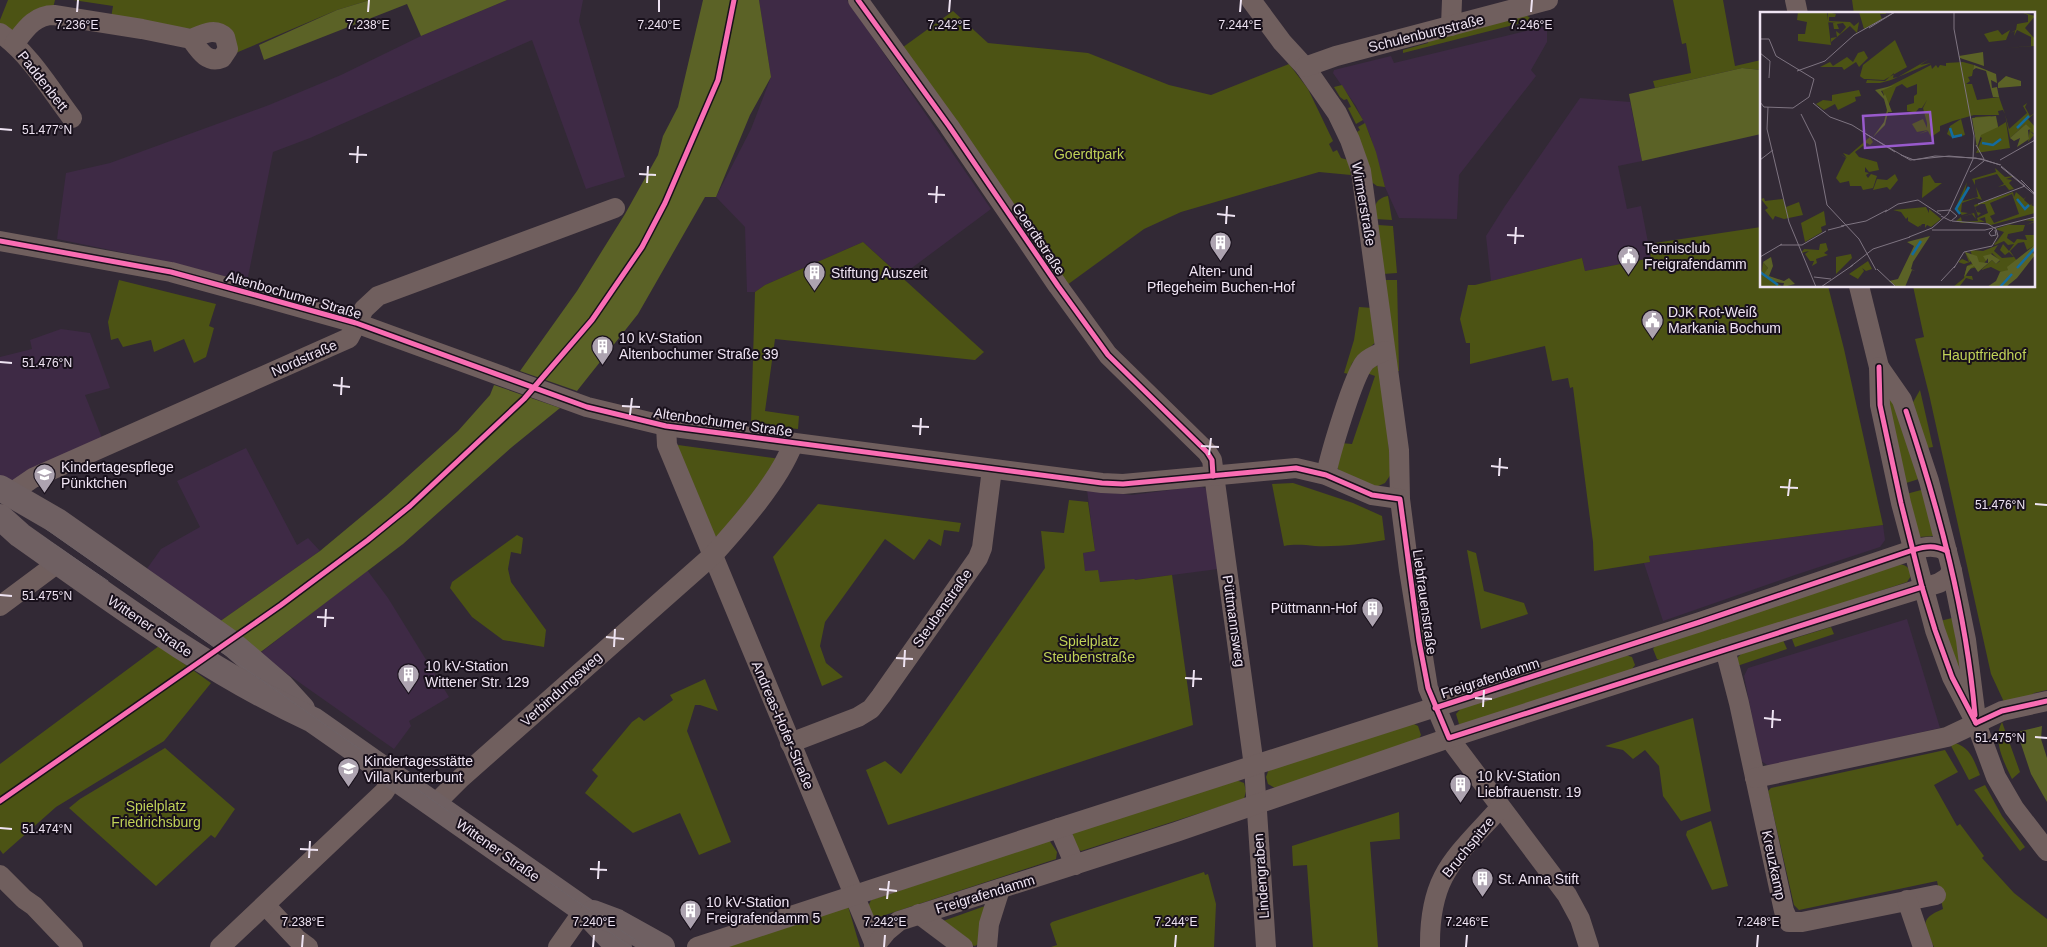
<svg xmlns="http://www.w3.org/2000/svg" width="2047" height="947" font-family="Helvetica,sans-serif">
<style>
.built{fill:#3e2a45}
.green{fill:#4c5314}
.forest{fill:#5b6226}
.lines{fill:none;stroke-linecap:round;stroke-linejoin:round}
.minor{stroke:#705f5e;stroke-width:20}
.major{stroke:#6f6062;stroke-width:26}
.tram{stroke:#6e6266;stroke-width:1}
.cycleway-casing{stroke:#18101b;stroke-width:8}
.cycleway{stroke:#f96db3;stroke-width:5}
.ticks{fill:none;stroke:#efe4f3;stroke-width:2}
.labels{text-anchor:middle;stroke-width:4;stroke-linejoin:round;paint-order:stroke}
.street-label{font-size:14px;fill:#efe4f3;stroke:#18101b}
.park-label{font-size:14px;fill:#c0d257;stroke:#18101b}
.poi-label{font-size:14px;fill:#efe4f3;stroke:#18101b;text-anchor:start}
.inset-river{fill:none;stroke:#136b9f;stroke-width:2.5}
.inset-road{fill:none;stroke:#7e7481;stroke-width:1}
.view{fill:#985acc;fill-opacity:0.15;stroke:#985acc;stroke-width:2.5}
.inset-edge{fill:none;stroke:#efe4f3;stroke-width:2.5}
.ticks-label{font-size:12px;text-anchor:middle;fill:#efe4f3;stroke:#18101b;stroke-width:4;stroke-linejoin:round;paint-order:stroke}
</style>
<rect width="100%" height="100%" fill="#322935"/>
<!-- built -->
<g class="built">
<path d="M507 0H583L579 21 625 177 586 189 532 40 310 138 273 152 247 282 173 263 57 239 66 173 110 163 269 105 341 75 421 36Z"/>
<path d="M759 0H847L991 209 901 276 863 242 765 285 755 292H747L745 227 716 197 751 129 771 77Z"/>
<path d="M1547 26V42L1531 70 1536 76 1459 175 1457 219 1399 218 1385 187 1370 135 1356 106 1333 73 1334 70 1391 56 1394 63Z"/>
<path d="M1580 98 1630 102 1642 161 1618 166 1627 209 1641 206 1651 258 1585 271 1582 258 1491 281 1486 236 1505 206Z"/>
<path d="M61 329 90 333 110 388 85 395 102 438 14 480 9 481 0 477V357L32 349 30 340Z"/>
<path d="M246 448 297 545 308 538 320 551 219 622 146 570 161 549 200 527 177 481Z"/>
<path d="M1200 486 1207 489 1218 569 1134 580V579L1100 582 1085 571 1083 553 1095 551 1087 490 1132 495Z"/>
<path d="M1883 525 1885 540 1880 547 1795 575 1663 621 1644 563 1650 562 1649 556Z"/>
<path d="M367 570 388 598 449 697 409 721 411 726 394 749 259 654Z"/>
<path d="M1907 619 1940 728 1769 766 1761 761 1744 676 1748 668Z"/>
</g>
<!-- green -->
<g class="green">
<path d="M8 0H55L53 8 16 33 0 25V20Z"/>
<path d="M73 0H370L337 10 231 55 234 49 191 29 111 18 113 6Z"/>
<path d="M1673 0H1723L1735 66 1761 60V70L1742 68 1655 88 1653 81 1691 73 1686 43 1682 44Z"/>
<path d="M1852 0H2047V690L2034 693 2028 698 2004 702 1991 674 1929 394 1915 339 1924 337 1913 286H2033V14H1854Z"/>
<path d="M953 11 988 43 1088 53 1169 85 1211 95 1289 64 1308 89 1333 141 1329 144 1333 152 1337 150 1341 158 1348 160 1351 175 1319 172 1181 212 1144 229 1067 285 899 50Z"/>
<path d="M1526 15 1533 20 1403 53V50L1428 43V39Z"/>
<path d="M1342 85 1363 120 1356 124 1348 108 1351 107 1347 99 1344 100 1340 97 1334 87Z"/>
<path d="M1365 123 1376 152 1385 187 1377 186 1370 181 1357 132 1360 130 1358 127Z"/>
<path d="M1388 196 1392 220 1375 219C1374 207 1374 199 1388 196Z"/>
<path d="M1378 225 1393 226 1397 273 1383 274Z"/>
<path d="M1761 227V286H1828L1844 349 1883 525 1649 556 1650 562 1594 571 1593 542 1573 387 1570 388 1568 378 1552 381 1545 346 1470 364V343H1466L1460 319 1468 285H1475L1582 258 1585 271 1651 258 1648 244Z"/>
<path d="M863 242 984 352 975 360 775 339 765 411 799 416 798 429 751 424 755 292 765 285Z"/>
<path d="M119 280 216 304 209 326 214 328 206 357 194 363 184 339 154 352 151 340 123 347 118 338 111 340 108 322Z"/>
<path d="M1383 280H1397L1399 371H1395Z"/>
<path d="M1359 307 1373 308 1377 341 1352 363 1349 374 1344 373 1354 340Z"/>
<path d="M1372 364 1379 367 1384 390 1391 474 1385 483 1376 487 1340 472 1336 465 1340 443 1352 444 1375 376 1364 372Z"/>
<path d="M1920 390 1933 447 1927 448 1912 404Z"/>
<path d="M1892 399 1922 478 1903 484 1886 402Z"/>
<path d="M678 445 781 459 718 536H715L678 449Z"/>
<path d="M1293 483 1353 503 1382 516 1385 540C1363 544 1337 547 1315 546 1304 545 1295 544 1284 546L1272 484Z"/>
<path d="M1925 489 1934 536 1919 537 1906 494Z"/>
<path d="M1069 500 1088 502 1095 551 1083 553 1085 571 1098 570 1100 582 1134 579 1135 580 1172 575 1193 725 888 825 866 770 885 761 901 774 1045 568 1041 531 1064 533Z"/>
<path d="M818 504 961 523 959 532 944 530 941 546 929 539 914 560 885 539 825 622 820 646 826 663 843 677 822 686 773 557Z"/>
<path d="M517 535 523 538 521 554 511 552 508 569 511 582 546 630 544 647 503 640 472 617 450 588 452 582Z"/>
<path d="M1467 550 1476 553 1484 591 1524 603 1528 614 1481 629Z"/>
<path d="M1899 564C1907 565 1910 568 1911 576L1907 582 1664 662 1657 659 1653 649 1658 642Z"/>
<path d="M1956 617 1965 666 1959 672 1940 621Z"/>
<path d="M1831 627 1834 634 1795 647 1792 639Z"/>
<path d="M1783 640 1787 649 1737 666V658L1742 653Z"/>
<path d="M159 646 211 683 164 741 56 807 3 854 0 850V764Z"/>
<path d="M1623 654 1632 657 1635 665 1629 673 1471 727 1459 724 1456 714 1465 704Z"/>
<path d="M705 679 718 711 700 705H695L687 731 731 842 699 855 680 813 633 833 585 793 598 776 592 770 632 722 639 717 644 721 673 700 670 695Z"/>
<path d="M1693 718 1711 811 1681 821 1663 796 1659 766 1645 750 1633 759 1623 750 1605 746Z"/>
<path d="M2002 722 2020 772 2012 779C2004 762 1992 740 2002 722Z"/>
<path d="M1412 723 1418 726 1421 735 1417 742 1275 788 1268 784 1266 777 1269 769Z"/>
<path d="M1955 743C1971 748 1974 761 1980 775L1969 780 1950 744Z"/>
<path d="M165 748 235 809 215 838 211 835 156 886 69 808 80 799Z"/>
<path d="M1945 750 1958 772 1934 785 1957 826 1960 824 1984 856 1982 858 2014 893 2047 919V947H1934C1924 926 1918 919 1943 909L1937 881 1799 910 1794 905 1768 791 1771 788Z"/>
<path d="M1236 780 1244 783 1246 791 1244 799 1081 851C1073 846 1071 842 1073 833Z"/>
<path d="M1985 785 2002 816 2025 847 2020 851 1974 790Z"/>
<path d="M1399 812 1400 839 1370 842 1378 947H1313L1307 865 1293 866 1292 846Z"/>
<path d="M1711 821 1728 886 1712 890 1686 835 1687 831Z"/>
<path d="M1049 840 1057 852 1056 859 876 918 870 913 868 907 871 900Z"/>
<path d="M1204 872 1205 875 1208 874 1216 904 1214 947H1051L1057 945 1050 924 1052 922Z"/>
<path d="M848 906 860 947H726Z"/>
<path d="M985 906 980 943 975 946 970 945 943 921Z"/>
</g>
<!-- forest -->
<g class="forest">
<path d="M370 0H507L421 36 407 4 264 60 259 45 337 10Z"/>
<path d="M703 0H759L771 77 750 115 716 197H705L638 314 577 391 520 371 577 291 625 214 658 155 663 136 678 107Z"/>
<path d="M1742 68 1761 70V134L1642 161 1629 94Z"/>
<path d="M494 385 560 408 512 447 403 544 258 654 219 622 320 551 386 496 458 431 490 395Z"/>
<path d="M2042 726 2041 739 2047 758V802L2031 774 2017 732Z"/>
</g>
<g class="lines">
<!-- minor -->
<g class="minor">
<path d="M858 0 949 126 1058 286 1108 355 1207 452 1212 460 1254 766 1266 947"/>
<path d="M1251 0 1282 42 1305 67 1337 113 1350 140 1361 171 1399 450 1400 499 1409 570 1428 688 1449 738 1567 895 1580 919 1589 947"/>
<path d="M1795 0 1798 14"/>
<path d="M1451 26 1452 0"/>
<path d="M0 33C30 54 50 89 72 118"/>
<path d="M14 44C25 30 34 15 54 15L142 29 191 39C199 50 207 64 222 58L228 49 225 37C215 27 203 34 191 39"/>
<path d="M1305 67 1336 56 1548 0"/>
<path d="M0 241 171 272 248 293 356 323 587 407 666 426 1102 483 1123 484 1296 468 1326 475 1372 495 1400 499"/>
<path d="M1859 286 1879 367 1880 405 1901 503 1935 630 1952 677 1976 723 1996 777 2014 808 2047 851"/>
<path d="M1879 367 1902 400 1929 481 1952 571 1966 640 1975 711"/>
<path d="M666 426 667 445 875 945"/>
<path d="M1326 475C1330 455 1353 376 1365 362 1370 357 1378 354 1385 351"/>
<path d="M11 493 33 478 349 338 364 309 378 296 615 208"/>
<path d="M0 606 59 562"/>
<path d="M1725 649 1739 703 1784 911 1789 922H1802L1936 895"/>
<path d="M790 743 858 717 871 709 881 696 978 558 982 548 992 469"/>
<path d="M1755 778 1947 737 2002 711 2047 701"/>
<path d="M434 805 461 778 713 555C740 525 779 481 793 444"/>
<path d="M1059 828 1075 865"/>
<path d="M0 875 24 899 34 906 73 947"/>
<path d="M1907 900 1923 947"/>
<path d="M266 906 297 939 308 947"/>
<path d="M919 914 963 947"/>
<path d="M220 947 384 792 394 777"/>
<path d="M558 947 584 910"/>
<path d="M697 947 1059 828 1700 622 1913 550C1926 546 1935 545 1947 551"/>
<path d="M874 947 887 931 899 921 1176 832 1449 738 1725 649 1939 583 1947 578 1952 571"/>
<path d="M987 947 989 924 1000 889"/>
<path d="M1430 947C1429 875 1455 858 1500 808"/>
</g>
<!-- major -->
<g class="major">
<path d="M0 488 57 521 232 644 281 686 302 709"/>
<path d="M0 517 20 535C115 602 207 671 313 720L584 910 619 947"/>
<path d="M593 913 617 922 662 947"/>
</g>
<!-- tram -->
<g class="tram">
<path d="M46 529 575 900 646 947"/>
<path d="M42 536 108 581"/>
<path d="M606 929 630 947"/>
</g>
<defs>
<g id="cycleway">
<path d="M858 0 949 126 1058 286 1108 355 1207 452 1212 460 1213 476"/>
<path d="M0 241 171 272 248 293 356 323 587 407 666 426 1102 483 1123 484 1296 468 1326 475 1372 495 1400 499 1419 641 1428 688 1449 738 1922 587"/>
<path d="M1879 367 1880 405 1901 503 1922 587 1935 630 1952 677 1976 723"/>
<path d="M1906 411C1939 510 1966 611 1975 715"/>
<path d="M1435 708 1700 622 1913 550C1926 546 1935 545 1947 551"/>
<path d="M1976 723 2002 711 2047 701"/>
<path d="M0 801 281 605 368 540 410 506 524 399 592 320 642 247 665 203 718 80 734 0"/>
</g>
</defs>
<!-- cycleway casing -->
<use href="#cycleway" class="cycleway-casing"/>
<!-- cycleway -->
<use href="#cycleway" class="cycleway"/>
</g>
<!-- ticks -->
<path class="ticks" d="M77 12 78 0M368 12 369 0M659 12V0M949 12 950 0M1240 12 1241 0M1531 12 1532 0M0 129 12 130M349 154 367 155M357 163 358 146M639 174 656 175M647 183 648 166M928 194 945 195M936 203 937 186M1217 214 1235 216M1226 224 1227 206M1507 235 1524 236M1515 244 1516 227M0 362 12 363M333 385 350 387M341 395 342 377M622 406 640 407M630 415 632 398M912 426 929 427M920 435 921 418M1201 446 1219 447M1209 455 1211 438M1491 466 1508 468M1499 476 1500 458M1780 487 1798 488M1788 496 1790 479M2035 504 2047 505M0 595 12 596M317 617 334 618M325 627 326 609M606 637 624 639M614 647 615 629M896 658 913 659M904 667 905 650M1185 678 1202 679M1193 687 1194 670M1475 698 1492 699M1483 707 1484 690M1764 718 1781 720M1772 728 1773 710M2035 737 2047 738M0 828 12 829M300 849 318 850M309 858 310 841M590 869 607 870M598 879 599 861M879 889 897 891M887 899 889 881M302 947 303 935M593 947 594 935M884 947 885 935M1175 947 1176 935M1466 947 1467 935M1757 947 1758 935"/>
<!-- icons -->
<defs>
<symbol id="building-pin" viewBox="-11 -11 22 30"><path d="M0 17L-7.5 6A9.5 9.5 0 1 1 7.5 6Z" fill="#ada3b0" stroke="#18101b"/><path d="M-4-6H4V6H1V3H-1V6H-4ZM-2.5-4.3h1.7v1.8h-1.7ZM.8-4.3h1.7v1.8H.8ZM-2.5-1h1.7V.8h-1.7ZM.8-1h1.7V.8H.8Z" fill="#fff"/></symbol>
<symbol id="civic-pin" viewBox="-11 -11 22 30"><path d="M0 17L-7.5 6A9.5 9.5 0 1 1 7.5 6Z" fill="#ada3b0" stroke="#18101b"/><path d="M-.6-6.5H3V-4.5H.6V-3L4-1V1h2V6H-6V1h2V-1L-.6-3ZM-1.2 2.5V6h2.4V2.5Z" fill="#fff"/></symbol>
<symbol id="school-pin" viewBox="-11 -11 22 30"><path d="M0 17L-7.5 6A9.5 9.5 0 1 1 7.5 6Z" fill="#ada3b0" stroke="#18101b"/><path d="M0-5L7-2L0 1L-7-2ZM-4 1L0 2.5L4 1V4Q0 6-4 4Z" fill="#fff"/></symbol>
</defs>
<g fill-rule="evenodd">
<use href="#building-pin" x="1208" y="230" width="25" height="34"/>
<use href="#civic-pin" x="1616" y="244" width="25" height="34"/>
<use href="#building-pin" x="802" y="260" width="25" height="34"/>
<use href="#civic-pin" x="1640" y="308" width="25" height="34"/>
<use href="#building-pin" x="590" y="334" width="25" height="34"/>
<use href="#school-pin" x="32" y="462" width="25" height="34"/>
<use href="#building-pin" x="1360" y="596" width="25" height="34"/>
<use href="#building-pin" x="396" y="662" width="25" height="34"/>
<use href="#school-pin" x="336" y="756" width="25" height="34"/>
<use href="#building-pin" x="1448" y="772" width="25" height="34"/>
<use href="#building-pin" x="1470" y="866" width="25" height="34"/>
<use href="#building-pin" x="678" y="898" width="25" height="34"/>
</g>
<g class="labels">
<!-- street labels -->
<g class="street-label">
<text transform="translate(1426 33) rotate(-14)" y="5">Schulenburgstraße</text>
<text transform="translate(43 81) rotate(52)" y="5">Paddenbett</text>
<text transform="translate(1364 204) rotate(80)" y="5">Wirmerstraße</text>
<text transform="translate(1039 239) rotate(56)" y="5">Goerdtstraße</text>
<text transform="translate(294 295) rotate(16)" y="5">Altenbochumer Straße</text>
<text transform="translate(304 358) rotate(-24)" y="5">Nordstraße</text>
<text transform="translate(723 422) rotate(8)" y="5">Altenbochumer Straße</text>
<text transform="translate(1425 602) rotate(82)" y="5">Liebfrauenstraße</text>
<text transform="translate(942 608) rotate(-55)" y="5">Steubenstraße</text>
<text transform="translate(1234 621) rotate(82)" y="5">Püttmannsweg</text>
<text transform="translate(150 626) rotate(34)" y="5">Wittener Straße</text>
<text transform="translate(1490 678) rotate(-18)" y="5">Freigrafendamm</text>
<text transform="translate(561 689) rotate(-42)" y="5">Verbindungsweg</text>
<text transform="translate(783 725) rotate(67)" y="5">Andreas-Hofer-Straße</text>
<text transform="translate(1468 847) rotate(-51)" y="5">Bruchspitze</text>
<text transform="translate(498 850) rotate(35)" y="5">Wittener Straße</text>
<text transform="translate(1774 865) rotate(78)" y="5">Kreuzkamp</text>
<text transform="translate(1261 876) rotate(-94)" y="5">Lindengraben</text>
<text transform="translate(985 894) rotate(-17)" y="5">Freigrafendamm</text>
</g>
<!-- park labels -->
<g class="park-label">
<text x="1089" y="159">Goerdtpark</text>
<text x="1984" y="360">Hauptfriedhof</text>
<text x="1089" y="646">Spielplatz<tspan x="1089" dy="16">Steubenstraße</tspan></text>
<text x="156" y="811">Spielplatz<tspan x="156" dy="16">Friedrichsburg</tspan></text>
</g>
<!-- poi labels -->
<g class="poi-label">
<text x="1644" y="253">Tennisclub<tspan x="1644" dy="16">Freigrafendamm</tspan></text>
<text x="1221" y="276" text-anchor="middle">Alten- und<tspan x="1221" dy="16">Pflegeheim Buchen-Hof</tspan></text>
<text x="831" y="278">Stiftung Auszeit</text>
<text x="1668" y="317">DJK Rot-Weiß<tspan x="1668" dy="16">Markania Bochum</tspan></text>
<text x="619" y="343">10 kV-Station<tspan x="619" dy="16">Altenbochumer Straße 39</tspan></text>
<text x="61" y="472">Kindertagespflege<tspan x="61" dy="16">Pünktchen</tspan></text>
<text x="1357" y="613" text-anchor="end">Püttmann-Hof</text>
<text x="425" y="671">10 kV-Station<tspan x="425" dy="16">Wittener Str. 129</tspan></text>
<text x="364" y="766">Kindertagesstätte<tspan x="364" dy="16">Villa Kunterbunt</tspan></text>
<text x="1477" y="781">10 kV-Station<tspan x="1477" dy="16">Liebfrauenstr. 19</tspan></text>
<text x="1498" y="884">St. Anna Stift</text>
<text x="706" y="907">10 kV-Station<tspan x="706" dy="16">Freigrafendamm 5</tspan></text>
</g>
</g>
<!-- overview -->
<g transform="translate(1760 12)">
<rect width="275" height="275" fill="#322935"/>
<path d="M38 0H67L71 33 38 29V22H45L47 10 37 8ZM68 0 76 2 75 5H69V9L90 10 94 14 99 10 97 21 90 14 77 25 71 30V26L77 25 76 19 80 22 86 15 83 11 77 12 79 17H74L73 11H76L68 10ZM99 0H125L126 2H120L122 7 104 17ZM261 0 275 4 265 16 275 27V34L245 36 271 34V25L257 18 254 24 255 19 250 21 256 18 257 12 268 10V3ZM238 18 242 23 250 18 246 28 229 30 224 22ZM135 28 147 55 124 68 106 67H104L101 65 100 64 103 53ZM104 39 108 46 99 55 96 50 84 58 82 55H60L70 50 73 54 87 45 93 50 98 41ZM169 47 160 53 171 51 131 68 120 71H106L107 68 125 69 134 61 133 66 138 65ZM203 50 214 53 212 64 208 65 210 69 206 72H212L217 88 239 85 245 102 243 98 238 99 239 103H214L193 109 180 114V119L171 125 168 119 159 122 168 118 157 120 152 112 163 107 167 116V111L163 96 167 88 162 96 166 110 162 96H159L155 101 149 103 152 100 147 99V93L154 91V84L157 82V72L147 76 142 72 136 75 128 94 122 78 171 53 172 57 176 53 178 56 180 53 186 54V51ZM99 78 101 84 95 85 96 89 78 98 75 92 64 98 56 92 63 88 72 89V83ZM267 91 265 95 270 104 275 101 268 107 275 115V122L270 119 274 123 268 130 270 117 266 112 250 126 245 102 249 117 267 101 263 94ZM230 104 237 109 238 115 246 110 250 136 216 141 222 126 216 122 215 105ZM201 107 205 123 193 126 187 122 190 114ZM110 125 113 130 110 133 107 131 95 140 99 145 117 150 119 158 109 160 105 155V160L109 161 106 163 108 166 111 162 117 164 113 176 103 178 101 174H90L89 169 80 171 76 166 86 146 80 142 87 146 83 141 89 143 84 139 89 143ZM235 156 245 165 255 164 246 167 252 168 249 171 254 177 249 178 245 173 238 175 244 172 237 162 215 168V173L212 167 236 160ZM135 162 138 168 130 178 127 175 113 178 117 167 127 168ZM170 163 175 171H182L162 186 163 165ZM207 170 203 189 218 185 216 175 222 188 216 186 202 191 201 200 208 201 202 203 195 197ZM253 180 254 185 256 180 264 187 266 184 264 188 270 193 273 191 271 193 275 195V201L231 213 226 211 225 205 219 207 225 210 202 211 196 209 201 205 214 201 216 207 212 202 201 205 202 210 218 209 217 206 228 201 225 192H221L215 195 217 200 221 201 218 204 214 193ZM252 182 259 202 234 211 230 204 235 202 230 191ZM4 186 5 189 23 187 26 195 39 190 43 203 24 207 15 204 13 208 5 198 8 196 1 187ZM166 195 169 201V197L181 207 171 215 167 213 165 216V212H162L159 217 161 213 158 215 148 209V205L146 207 141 200 133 198ZM64 199 66 213 61 215 62 220 45 230 41 211ZM275 206V210L266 213 275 209 263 208 249 213H265L263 219 248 222 247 226 254 231 257 227 267 228 265 223H275V233L267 238 264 230 258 231 250 239 257 249 248 258 243 261 231 255 221 258 232 248 236 252 240 249 232 241 222 254 209 257 206 264H212L213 268 206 266 199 275H193L204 266 207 254 215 250 213 246 210 250 204 252 198 250 202 247 209 250 205 240 212 243 210 238 223 239 238 233 234 239 242 246 254 245 249 240 245 243 240 238 243 232 249 239 254 232 248 233 244 229 235 233 234 232 238 226 236 219 238 225 235 232 244 220 235 217 260 209ZM66 231 68 238 64 241 68 243 56 247 57 251 52 254 54 249H50L45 242 49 239 41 241 44 237 59 238 60 232ZM91 242 92 246 76 262V245ZM108 249 112 257 106 259 102 256 104 259 98 267 89 262ZM3 250 8 256 5 263 23 275H0Z" fill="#4c5314" fill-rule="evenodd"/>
<path d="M223 40 224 54 200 46 199 44ZM214 53 236 62 237 71 231 68 232 76 237 75 239 85H233L226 59 216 56 213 58ZM246 64 261 69V74L238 76V71ZM135 73 121 79 124 84 125 82 132 100H128L125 113 113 125 124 110 127 98 124 87 115 78ZM236 104 238 115 221 123 217 136 212 106ZM266 112 271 117 268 118 269 127 257 135 260 126 254 129 250 126ZM170 224 153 250 151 257 155 259 152 258 145 275H137L129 269 138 267 154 234 147 230ZM275 233 272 240 275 243 257 266 246 275H227L236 269 240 260 248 258 247 255ZM205 240 217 244 219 250 228 251V246L226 249 223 244 231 242 240 248 236 252 232 248 218 260 214 254 211 256 204 265 207 254 213 253ZM11 245 13 254 9 264 24 269 29 266 35 272 23 275 24 271 14 270 3 262 0 257 4 262 8 256 3 250Z" fill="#5b6226"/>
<path class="inset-river" d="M190 116 193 125 202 123M257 116 269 104M222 131 233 133 241 127M257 187 265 197 269 193M200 202 196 197 209 175M152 243 161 229M257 256 275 236M0 260 18 273M240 275 252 262"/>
<path class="inset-road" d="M109 16 135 0M0 27H9L16 44 54 67 49 85 33 96 4 95 0 90M0 41 10 49 9 66M37 59 65 49 94 23 135 0M53 91 70 105 92 113 135 140M8 95 7 117 29 210 56 275M41 102 55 130 67 193 99 227 116 258M106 122 150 148 189 144 222 147 240 153M216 133 224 147M141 143 154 148 175 144 216 146 241 153M0 148 13 138M240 148 275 128M241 155 275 183M210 160 224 149M261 168 275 182M218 192 265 174 241 154M177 199 190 198 197 204 191 209 181 204M125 200 138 192 158 188 181 203M192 209 228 212 236 217 238 224 232 234 204 240 194 256M81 214 106 209 127 198M233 217 229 221 231 224 236 223 235 218M68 218 84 214M172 218H225L275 205M149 225 172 216 188 202 213 147 214 124 194 17V0M20 233H42L66 219M0 245 22 232M90 255 113 237 150 225M117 257 136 275M54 265 71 267M181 269 195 254M61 275 93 253"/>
<path class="view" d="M170 100 173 131 105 136 103 104Z"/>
<rect width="275" height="275" class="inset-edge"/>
</g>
<g class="ticks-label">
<text x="77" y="29">7.236°E</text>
<text x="368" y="29">7.238°E</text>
<text x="659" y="29">7.240°E</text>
<text x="949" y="29">7.242°E</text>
<text x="1240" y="29">7.244°E</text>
<text x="1531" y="29">7.246°E</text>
<text x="47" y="134">51.477°N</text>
<text x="47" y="367">51.476°N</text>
<text x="2000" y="509">51.476°N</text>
<text x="47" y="600">51.475°N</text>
<text x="2000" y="742">51.475°N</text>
<text x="47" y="833">51.474°N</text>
<text x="303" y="926">7.238°E</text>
<text x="594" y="926">7.240°E</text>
<text x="885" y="926">7.242°E</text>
<text x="1176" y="926">7.244°E</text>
<text x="1467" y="926">7.246°E</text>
<text x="1758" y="926">7.248°E</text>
</g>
</svg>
